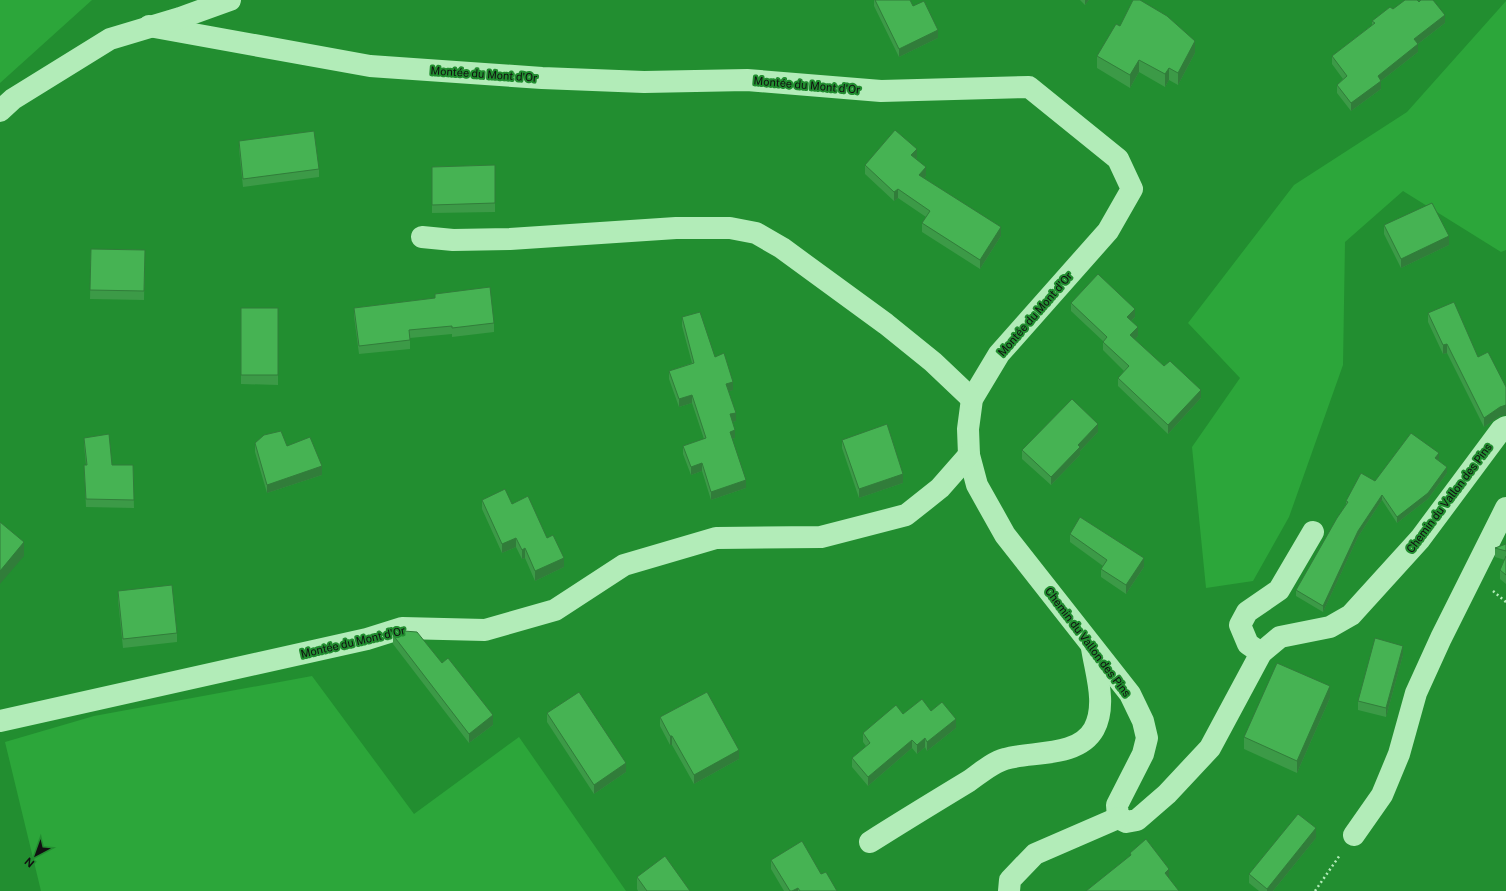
<svg xmlns="http://www.w3.org/2000/svg" width="1506" height="891" font-family="'Public Sans',sans-serif">
<style>
.green{fill:#2ca63a}
.lines{fill:none;stroke-linecap:round;stroke-linejoin:round}
.path{stroke:#b2ecb8;stroke-width:2.5;stroke-dasharray:2 3;stroke-linecap:butt}
.minor{stroke:#b2ecb8;stroke-width:22}
.wall{fill:#3c9a47}
.shaded-wall{fill:#317d3a}
.building{fill:#46b353;stroke:#317d3a}
.labels{text-anchor:middle;stroke-width:4;stroke-linejoin:round;paint-order:stroke}
.street-label{font-size:11px;fill:#111;stroke:#228e30}
</style>
<rect width="100%" height="100%" fill="#228e30"/>
<!-- green -->
<g class="green">
<path d="M0 0H92L0 83Z"/>
<path d="M1506 1V250L1501 252 1403 191 1345 242 1343 365 1289 517 1253 581 1206 588 1192 447 1240 378 1188 323 1294 185 1407 112Z"/>
<path d="M312 676 414 814 519 737 626 891H41L5 742 94 716Z"/>
</g>
<g class="lines">
<!-- path -->
<g class="path">
<path d="M1493 591 1506 602"/>
<path d="M1315 891 1340 855"/>
</g>
<!-- minor -->
<g class="minor">
<path d="M149 26 370 66 542 78 644 82 747 80 881 91 1029 87 1118 159 1132 189 1108 231 999 354 972 399 968 429 969 455 977 485 1005 535 1130 694 1143 721 1147 738 1143 754 1117 805 1118 818 1126 822 1137 820 1167 794 1210 748 1261 653 1280 637 1330 627 1351 615 1420 539 1501 430 1506 427"/>
<path d="M0 111 13 99 110 39 180 18 230 0"/>
<path d="M422 237 453 240 510 239 676 228H730L756 233 782 248 886 324 933 362 972 399"/>
<path d="M1261 653 1248 644 1240 625 1247 612 1279 590 1313 532"/>
<path d="M0 721 367 639 402 628 485 630 555 610 624 565 716 538 821 537 906 515 940 488 969 455"/>
<path d="M1354 835 1382 795 1399 754 1416 693 1441 638 1506 508"/>
<path d="M870 842C903 821 936 801 969 781 979 774 993 762 1005 759 1031 751 1078 758 1094 729 1107 705 1096 674 1092 648"/>
<path d="M1009 891 1010 880 1035 854 1118 818"/>
</g>
</g>
<!-- wall -->
<g class="wall">
<path d="M874 0H910L913 6 938 38 899 57 874 6Z"/>
<path d="M1080 0H1089L1085 5Z"/>
<path d="M1419 2 1445 23 1418 44V52L1381 81V89L1351 111 1337 93V85L1343 79 1332 64V56L1372 25V21L1393 9Z"/>
<path d="M1120 26 1195 53 1178 85 1169 80 1165 87 1139 72 1130 88 1097 68V56Z"/>
<path d="M239 141 319 169V177L243 187 239 149Z"/>
<path d="M917 158 916 159 926 176 924 178 1001 236 980 269 922 232V223L926 217 898 198 894 201 865 174V165Z"/>
<path d="M495 165V212L432 213V167Z"/>
<path d="M1384 225 1449 245 1401 268 1384 234Z"/>
<path d="M91 249 145 250 144 300 90 299Z"/>
<path d="M435 294 494 323V332L452 337V334L410 338V349L359 354 354 316V308L435 298Z"/>
<path d="M1071 303 1135 317 1131 321 1138 336 1134 339 1164 366 1201 398 1168 434 1118 386V378L1124 371 1103 350V341L1071 311Z"/>
<path d="M241 308H278V385L241 384Z"/>
<path d="M1428 313 1500 416 1484 427 1447 353 1443 354 1428 322Z"/>
<path d="M682 317 715 357 733 390 728 391 736 421 732 422 735 438 732 439 746 488 711 500 702 471 691 475 683 454V446L704 439 692 403 679 407 669 379V371L692 363 682 326Z"/>
<path d="M1098 432 1080 451V455L1051 485 1022 459V450Z"/>
<path d="M84 438 112 465H133L134 508 86 507 84 465H86L84 445Z"/>
<path d="M842 440 903 483 859 498 842 448Z"/>
<path d="M255 443 287 446 322 475 267 493 255 452Z"/>
<path d="M1439 459 1438 460 1447 473 1428 499 1397 523 1382 500 1358 537 1323 612 1296 596V590L1346 504V501L1375 481Z"/>
<path d="M482 500 512 504 547 538 564 567 535 581 525 558 522 559 516 547 502 553 482 509Z"/>
<path d="M1070 534 1144 567 1126 594 1101 577V569L1103 566 1070 542Z"/>
<path d="M1506 544V584L1500 579V570L1505 560 1495 557V548Z"/>
<path d="M118 591 177 633V642L123 648 118 600Z"/>
<path d="M393 635 493 725 469 743 393 644Z"/>
<path d="M1403 655 1386 717 1358 710V701Z"/>
<path d="M1330 698 1297 773 1244 749V737Z"/>
<path d="M931 711 956 728 927 751 925 747 917 754 912 748 868 786 852 767V758L866 746 863 742V733L903 714Z"/>
<path d="M547 713 626 772 594 794 547 722Z"/>
<path d="M660 717 739 759 694 784 672 745H670L660 726Z"/>
<path d="M1316 838 1273 891H1259L1249 883V874Z"/>
<path d="M771 860 821 874 837 891H784L771 869Z"/>
<path d="M637 877 690 891H638L637 889Z"/>
</g>
<!-- shaded-wall -->
<g class="shaded-wall">
<path d="M1085 0H1089L1085 5Z"/>
<path d="M1445 15V23L1414 47V39Z"/>
<path d="M938 30V38L899 57V49Z"/>
<path d="M1195 41V53L1178 85V73Z"/>
<path d="M1418 44V52L1381 81V89L1351 111V103L1378 76Z"/>
<path d="M1139 60V72L1130 88V75Z"/>
<path d="M1169 68V80L1165 87V74Z"/>
<path d="M917 149V158L911 163V155Z"/>
<path d="M926 167V176L919 184V175Z"/>
<path d="M898 189V198L894 201V192Z"/>
<path d="M1001 227V236L980 269V260Z"/>
<path d="M1449 236V245L1401 268V259Z"/>
<path d="M1135 309V317L1127 325V317Z"/>
<path d="M1138 327V336L1130 344V335Z"/>
<path d="M1447 344V353L1443 354V345Z"/>
<path d="M733 382V390L726 392V384Z"/>
<path d="M1201 390V398L1168 434V425Z"/>
<path d="M692 395V403L679 407V399Z"/>
<path d="M1506 405V415L1500 416 1484 427V418L1500 407Z"/>
<path d="M736 413V421L730 423V414Z"/>
<path d="M1098 424V432L1080 451V455L1051 485V477L1078 445Z"/>
<path d="M735 430V438L730 440V432Z"/>
<path d="M1439 453V459L1435 464V458Z"/>
<path d="M702 463V471L691 475V467Z"/>
<path d="M322 466V475L267 493V485Z"/>
<path d="M1447 467V473L1428 499 1397 523V517Z"/>
<path d="M903 474V483L859 498V489Z"/>
<path d="M746 480V488L711 500V492Z"/>
<path d="M1382 495V500L1358 537 1323 612V606L1358 531Z"/>
<path d="M516 538V547L502 553V544Z"/>
<path d="M24 542V556L0 584V571Z"/>
<path d="M525 548V558L522 559V550Z"/>
<path d="M564 558V567L535 581V571Z"/>
<path d="M1144 558V567L1126 594V585Z"/>
<path d="M1403 646V655L1386 717V708Z"/>
<path d="M1330 686V698L1297 773V761Z"/>
<path d="M493 715V725L469 743V734Z"/>
<path d="M956 719V728L927 751V742Z"/>
<rect x="670" y="736" width="2" height="9"/>
<path d="M925 738V747L917 754V745Z"/>
<path d="M912 740V748L868 786V777Z"/>
<path d="M739 750V759L694 784V775Z"/>
<path d="M626 763V772L594 794V785Z"/>
<path d="M1316 828V838L1273 891H1267V889Z"/>
<path d="M1169 869V878L1165 882V873Z"/>
<path d="M798 888V891H792Z"/>
</g>
<!-- building -->
<g class="building">
<path d="M875 0H910L913 6 924 1 938 30 899 49Z"/>
<path d="M1133 0H1140L1167 16 1195 41 1178 73 1169 68 1165 74 1139 60 1130 75 1097 56 1116 24 1120 26Z"/>
<path d="M1405 0H1417L1419 2 1421 0H1433L1445 15 1414 39 1418 44 1378 76 1381 81 1351 103 1337 85 1347 76 1332 56 1375 23 1372 21 1390 7 1393 9Z"/>
<path d="M895 130 917 149 911 155 926 167 919 175 1001 227 980 260 922 223 930 211 898 189 894 192 865 165Z"/>
<path d="M314 131 319 169 243 179 239 141Z"/>
<path d="M495 165V203L432 205V167Z"/>
<path d="M1432 203 1449 236 1401 259 1384 225Z"/>
<path d="M91 249 145 250 144 291 90 290Z"/>
<path d="M1098 274 1135 309 1127 317 1138 327 1130 335 1164 366 1170 361 1201 390 1168 425 1118 378 1129 366 1103 342 1107 337 1071 303Z"/>
<path d="M490 287 494 323 452 328V326L409 330 410 340 359 346 354 308 435 298V294Z"/>
<path d="M1454 302 1478 357 1488 352 1506 387V405L1500 407 1484 418 1447 344 1443 345 1428 313Z"/>
<rect x="241" y="308" width="37" height="67"/>
<path d="M700 312 715 357 724 353 733 382 726 384 736 413 730 414 735 430 730 432 746 480 711 492 702 463 691 467 683 446 706 438 692 395 679 399 669 371 694 363 682 317Z"/>
<path d="M1072 399 1098 424 1078 445 1080 447 1051 477 1022 450Z"/>
<path d="M887 424 903 474 859 489 842 440Z"/>
<path d="M281 431 287 446 310 437 322 466 267 485 255 443 264 435Z"/>
<path d="M1411 433 1439 453 1435 458 1447 467 1428 493 1397 517 1382 495 1358 531 1323 606 1296 590 1337 518 1348 502 1346 501 1361 473 1375 481Z"/>
<path d="M109 434 112 465H133L134 500 86 499 84 465H87L84 438Z"/>
<path d="M505 489 512 504 528 496 547 538 553 535 564 558 535 571 525 548 522 550 516 538 502 544 482 500Z"/>
<path d="M1080 517 1144 558 1126 585 1101 569 1107 560 1070 534Z"/>
<path d="M0 522 24 542 0 571Z"/>
<path d="M1506 544V551L1495 548Z"/>
<path d="M1506 556V575L1500 570Z"/>
<path d="M172 585 177 633 123 639 118 591Z"/>
<path d="M404 631 417 632 442 663 448 658 493 715 469 734 393 635Z"/>
<path d="M1375 638 1403 646 1386 708 1358 701Z"/>
<path d="M1277 663 1330 686 1297 761 1244 737Z"/>
<path d="M579 692 626 763 594 785 547 713Z"/>
<path d="M707 692 739 750 694 775 672 736H670L660 717Z"/>
<path d="M922 699 931 711 942 702 956 719 927 742 925 738 917 745 912 740 868 777 852 758 870 743 863 733 896 705 903 714Z"/>
<path d="M1298 814 1316 828 1267 889 1249 874Z"/>
<path d="M1146 839 1169 869 1165 873 1179 891H1086L1131 855 1130 853Z"/>
<path d="M802 841 821 874 826 872 837 891H800L798 888 792 891H790L771 860Z"/>
<path d="M665 856 690 891H647L637 877Z"/>
</g>
<g class="labels">
<!-- street labels -->
<g class="street-label">
<text transform="translate(484 74) rotate(4)" y="4">Montée du Mont d'Or</text>
<text transform="translate(807 85) rotate(5)" y="4">Montée du Mont d'Or</text>
<text transform="translate(1035 314) rotate(-49)" y="4">Montée du Mont d'Or</text>
<text transform="translate(1449 498) rotate(-53)" y="4">Chemin du Vallon des Pins</text>
<text transform="translate(353 642) rotate(-13)" y="4">Montée du Mont d'Or</text>
<text transform="translate(1088 642) rotate(53)" y="4">Chemin du Vallon des Pins</text>
</g>
</g>
<!-- north arrow -->
<g transform="translate(36 855) rotate(221)" stroke="#228e30" stroke-width="3" paint-order="stroke">
<path d="M0-3L7 15L0 10L-7 15Z" fill="#111111"/>
<text y="-6" font-size="11" font-weight="bold" text-anchor="middle" fill="#111111">N</text>
</g>
</svg>
